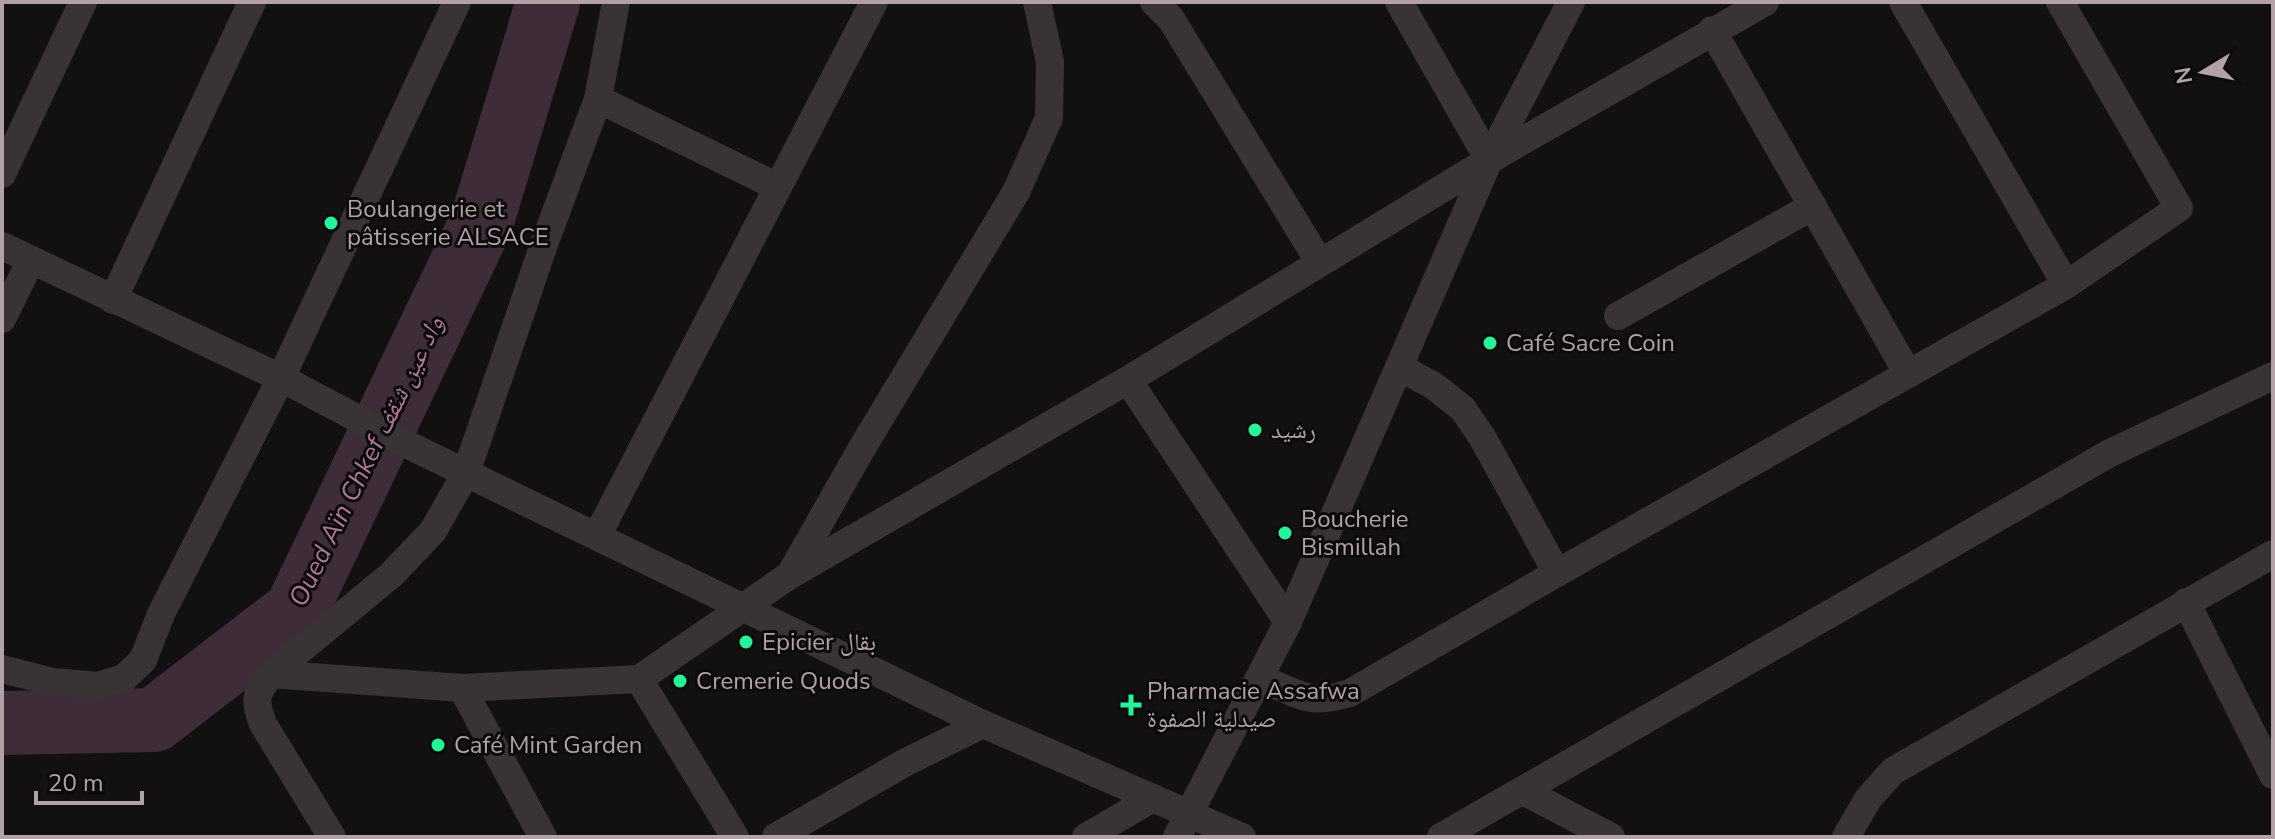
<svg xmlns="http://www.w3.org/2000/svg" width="2275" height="839" font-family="'Nunito Sans','Noto Naskh Arabic',sans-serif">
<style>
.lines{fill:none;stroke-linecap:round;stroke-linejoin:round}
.river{stroke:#3f2c39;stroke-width:64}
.minor{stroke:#393335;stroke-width:28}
.poi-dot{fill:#25f598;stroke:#0c0b0b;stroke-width:3}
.labels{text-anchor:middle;stroke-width:6;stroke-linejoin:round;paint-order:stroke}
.poi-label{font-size:24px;fill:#b3a1a8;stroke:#0c0b0b;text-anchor:start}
.water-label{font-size:26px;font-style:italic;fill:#af769b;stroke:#0c0b0b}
</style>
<rect width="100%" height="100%" fill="#121010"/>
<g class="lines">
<!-- river -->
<path class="river" d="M2 723 154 720 296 611 482 221 548 2"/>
<!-- minor -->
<g class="minor">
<path d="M1154 2 1171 19 1320 263"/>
<path d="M1399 2 1489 160"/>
<path d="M1903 2 2066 285"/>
<path d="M598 99 778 187"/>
<path d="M2 174 83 2"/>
<path d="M2 246 281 378 400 441 983 724 1242 837"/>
<path d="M113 300 252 2"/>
<path d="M1618 316 1813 206"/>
<path d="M2 319 31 260"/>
<path d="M1399 367 1434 386 1463 409 1482 437 1557 573"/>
<path d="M1908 374 2066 285 2179 208 2060 2"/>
<path d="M1128 380 1288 622"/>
<path d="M597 536 874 2"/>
<path d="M790 575 862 448 1016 192 1049 118 1050 62 1037 2"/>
<path d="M2186 602 2273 775"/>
<path d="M2 669 53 682 98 686 124 678 143 660 161 614 281 378 457 2"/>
<path d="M271 674 391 575 433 531 466 473 543 247 598 99 616 2"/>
<path d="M1260 678C1299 694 1308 706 1350 693L1557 573 1908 374 1712 30"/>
<path d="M639 679 735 837"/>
<path d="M462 688 543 837"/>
<path d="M1523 791 1611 837"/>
<path d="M332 837 263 724C254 699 255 694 271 674L462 688 639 679 790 575 1128 380 1489 160 1765 2"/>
<path d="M776 837 906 762 983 724"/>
<path d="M1086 837 1153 798"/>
<path d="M1177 837 1288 622 1489 160 1571 2"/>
<path d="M1441 837 2110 453 2273 376"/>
<path d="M1846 837 1868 799 1893 771 2273 554"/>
</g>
</g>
<!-- markers -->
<g class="poi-dot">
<circle cx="331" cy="223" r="8"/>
<circle cx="1490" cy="343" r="8"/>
<circle cx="1255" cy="430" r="8"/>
<circle cx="1285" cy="533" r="8"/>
<circle cx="746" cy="642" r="8"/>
<circle cx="680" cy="681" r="8"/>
<path d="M1127 693h8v8h8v8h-8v8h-8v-8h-8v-8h8z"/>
<circle cx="438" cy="745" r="8"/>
</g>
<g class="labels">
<!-- poi labels -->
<g class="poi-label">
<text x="347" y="217">Boulangerie et<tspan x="347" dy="28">pâtisserie ALSACE</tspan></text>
<text x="1506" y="351">Café Sacre Coin</text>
<text x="1271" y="438">رشيد</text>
<text x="1301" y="527">Boucherie<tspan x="1301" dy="28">Bismillah</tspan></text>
<text x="762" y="650">Epicier بقال</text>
<text x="696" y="689">Cremerie Quods</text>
<text x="1147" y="699">Pharmacie Assafwa<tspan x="1147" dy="28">صيدلية الصفوة</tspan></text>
<text x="454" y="753">Café Mint Garden</text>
</g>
<!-- water labels -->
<g class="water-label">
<text transform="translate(366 461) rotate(-64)" y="9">Oued Aïn Chkef واد عين شقف</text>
</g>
</g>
<!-- border -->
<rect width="2275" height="839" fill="none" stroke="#b3a1a8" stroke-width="8"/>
<!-- north arrow -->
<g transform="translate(2203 72) rotate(260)" stroke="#0c0b0b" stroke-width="6" paint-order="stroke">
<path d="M0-6L14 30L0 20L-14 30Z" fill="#b3a1a8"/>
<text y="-12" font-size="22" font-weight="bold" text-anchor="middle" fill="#b3a1a8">N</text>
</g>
<!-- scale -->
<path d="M36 791v12h106v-12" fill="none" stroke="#b3a1a8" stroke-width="4"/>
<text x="48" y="791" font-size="24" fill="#b3a1a8" stroke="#0c0b0b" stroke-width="6" paint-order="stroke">20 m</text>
</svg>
